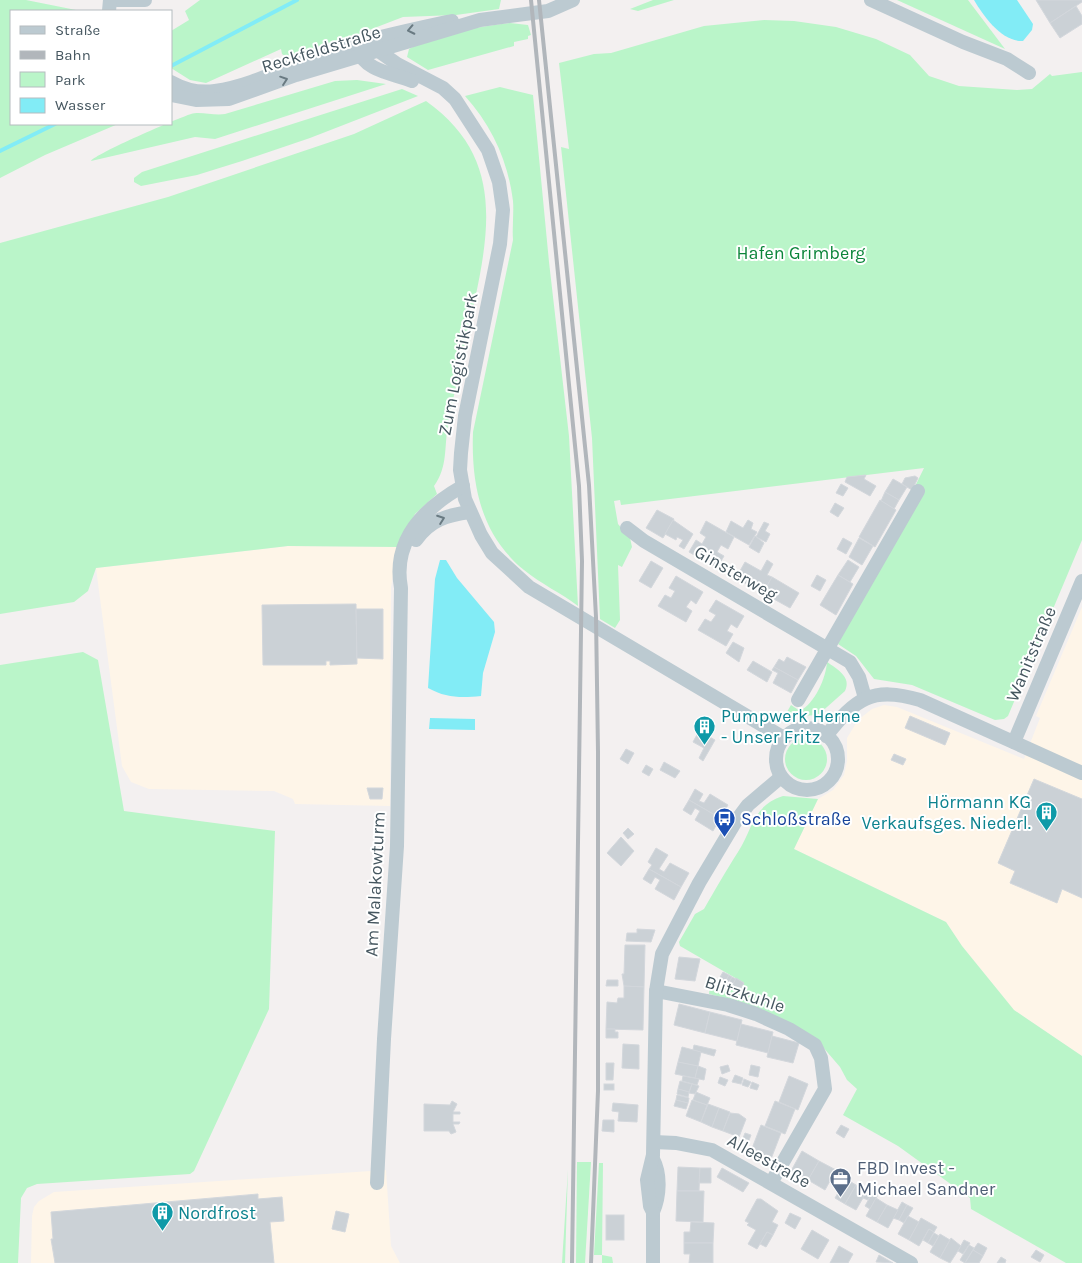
<svg xmlns="http://www.w3.org/2000/svg" width="1082" height="1263" font-family="Karla,sans-serif">
<style>
.commercial{fill:#fef5e8}
.green{fill:#baf5c9}
.water{fill:#82ecf6}
.lines{fill:none;stroke-linecap:round;stroke-linejoin:round}
.stream{stroke:#82ecf6;stroke-width:4}
.building{fill:#cbd1d6;stroke:#d3d7dc}
.minor{stroke:#bccad1;stroke-width:14}
.rail{stroke:#b1b6bb;stroke-width:4}
.oneway{stroke:#697a82}
.labels{text-anchor:middle;stroke-width:4;stroke-linejoin:round;paint-order:stroke}
.street-label{font-size:18px;fill:#465760;stroke:#fff}
.park-label{font-size:18px;fill:#0c853a;stroke:#fff}
.culture-label{font-size:18px;fill:#0d838f;stroke:#fff;text-anchor:start}
.transit-label{font-size:18px;fill:#164399;stroke:#fff;text-anchor:start}
.service-label{font-size:18px;fill:#4e5e75;stroke:#fff;text-anchor:start}
</style>
<rect width="100%" height="100%" fill="#f3f0f0"/>
<!-- commercial -->
<g class="commercial">
<path d="M288 546 398 547 391 587 390 806 295 804 293 799 274 791 149 789 131 782 122 766 96 568Z"/>
<path d="M1082 607V1056L1014 1010 962 946 946 922 794 849 818 799 833 790 844 775 847 761V738L858 720 872 709 884 705 897 707 1024 759 1040 718 1036 716Z"/>
<path d="M386 1170 391 1246 400 1263H31L32 1216 34 1207 39 1201 54 1192Z"/>
</g>
<!-- green -->
<g class="green">
<path d="M0 0H26L81 11H11V124H118L45 155 0 178Z"/>
<path d="M200 0H501L499 9 456 15 403 17 299 57 289 59 282 54 281 49 206 83 190 80 171 68V31L189 20 185 11Z"/>
<path d="M653 0H674L638 11 630 9Z"/>
<path d="M897 0H968L1005 49Z"/>
<path d="M764 20 794 21 836 27 876 39 910 55 929 76 959 86 1017 90 1032 89 1050 74 1052 76 1082 72V540L1008 716 1004 719 995 720 912 685 874 679 856 656 838 644 924 468 621 505 620 500 614 501 618 524 630 538 632 547 622 567 618 565 620 620 615 628 600 619 592 438 561 147 569 149 559 63 594 54 611 53 704 26Z"/>
<path d="M510 23 528 25 531 35 528 36V39L514 42V46L428 70 407 57 409 49C439 33 477 27 510 23Z"/>
<path d="M357 80 386 84 215 139 195 137 91 161C95 154 178 118 191 114 200 111 214 116 225 114L335 81Z"/>
<path d="M500 87 533 95 549 262 569 436 578 606C561 593 541 584 524 570 481 535 471 485 473 432L513 240C512 227 514 214 513 201 508 161 492 126 465 96Z"/>
<path d="M402 89 418 96 310 138 242 161 197 175 141 186 134 182V178L142 172Z"/>
<path d="M426 101C499 153 492 220 475 299 468 331 461 363 454 395 452 405 449 415 448 425 444 447 448 467 434 486L437 494 415 514 398 547 288 546 96 568 88 591 74 602 0 614V243L168 197 354 134Z"/>
<path d="M83 652 98 660 124 811 275 831 269 1009 194 1171 190 1174 37 1184 27 1188 21 1198 18 1263H0V665Z"/>
<path d="M827 662C837 669 852 677 845 691L818 715 784 717 791 705 800 711C815 703 826 678 827 662Z"/>
<circle cx="806" cy="759" r="21"/>
<path d="M783 796 818 799 794 849 946 922 962 946 1014 1010 1082 1056V1263H1066L971 1209 970 1198 898 1146 843 1115 857 1089 847 1080 840 1067 822 1046 721 997 709 994 710 984 740 990 744 983 680 946 679 942 695 914 704 909C715 890 727 869 738 852 753 829 752 806 783 796Z"/>
<path d="M577 1162H591L585 1263H576Z"/>
<path d="M599 1163H603L602 1255 612 1257 613 1263H602V1255H594Z"/>
<path d="M568 1169 565 1263H562Z"/>
</g>
<!-- water -->
<g class="water">
<path d="M974 0H1017L1033 24 1032 30 1023 41C1002 42 984 17 974 0Z"/>
<path d="M440 560H446L457 578 494 622 495 632 483 673 481 696C461 698 446 698 428 688L435 579Z"/>
<path d="M430 718 475 719V730L429 729Z"/>
</g>
<g class="lines">
<!-- stream -->
<g class="stream">
<path d="M171 66 297 0"/>
<path d="M0 151 55 124"/>
</g>
</g>
<!-- building -->
<g class="building">
<path d="M1036 0H1082V2L1050 23Z"/>
<path d="M1076 6 1082 16V24L1060 38 1050 23Z"/>
<path d="M866 475 864 479 876 486 870 496 845 482 847 477Z"/>
<path d="M915 476 918 478 912 490 902 484 905 478Z"/>
<path d="M893 479 907 487 899 500 885 492Z"/>
<path d="M841 484 848 488 843 496 836 493Z"/>
<path d="M885 492 899 500 894 509 881 501Z"/>
<path d="M880 500 896 510 875 547 859 537Z"/>
<path d="M835 503 844 508 838 517 830 512Z"/>
<path d="M657 510 674 519 663 538 646 528Z"/>
<path d="M673 520 693 534 684 549 679 546 683 540 677 537 676 540 665 534Z"/>
<path d="M748 520 753 523 751 529 757 532 749 545 726 532 731 521 743 528Z"/>
<path d="M706 521 734 537 728 549 721 545 717 552 724 556 717 568 689 552 696 540 702 544 706 537 700 533Z"/>
<path d="M764 522 769 524 765 531 770 534 766 542 756 537Z"/>
<path d="M755 536 764 543 759 553 749 547Z"/>
<path d="M843 538 852 543 846 554 837 549Z"/>
<path d="M859 538 873 546 862 565 849 557Z"/>
<path d="M767 560 773 564 767 575 772 577 763 593 736 578 745 562 761 571Z"/>
<path d="M848 560 859 567 850 582 838 575Z"/>
<path d="M651 561 663 568 651 588 639 581Z"/>
<path d="M817 575 826 580 820 591 811 586Z"/>
<path d="M838 575 853 584 836 615 820 605Z"/>
<path d="M676 576 703 592 696 604 691 600 686 607 692 611 686 622 658 606 665 595 671 598 675 591 669 588Z"/>
<path d="M772 577 799 593 790 608 763 593Z"/>
<path d="M716 600 744 616 737 628 731 624 727 631 733 634 726 646 698 630 705 619 711 622 716 615 709 611Z"/>
<path d="M356 604 357 664 330 665V661H326V665H263L262 605Z"/>
<path d="M356 609H383V659L357 658Z"/>
<path d="M733 642 744 648 739 662 726 653Z"/>
<path d="M787 657 806 667 798 680 774 667 779 659 784 662Z"/>
<path d="M753 661 772 672 767 682 747 670Z"/>
<path d="M774 667 798 680 791 693 773 683 778 673 772 670Z"/>
<path d="M910 716 950 733 945 745 905 728Z"/>
<path d="M699 731 715 740 703 761 699 758 704 748 693 742Z"/>
<path d="M626 749 634 753 628 764 620 759Z"/>
<path d="M894 754 906 759 903 765 891 760Z"/>
<path d="M664 762 680 771 675 778 660 770Z"/>
<path d="M646 765 653 769 649 776 642 772Z"/>
<path d="M1034 779 1082 799V898L1062 889 1057 903 1010 883 1015 871 998 863Z"/>
<path d="M367 788H383L382 799H370Z"/>
<path d="M695 789 703 794 699 801 704 803 710 794 728 805 720 818 689 800Z"/>
<path d="M689 800 720 818 713 831 695 820 700 811 695 808 691 815 683 810Z"/>
<path d="M628 828 634 834 628 839 623 833Z"/>
<path d="M621 837 634 851 621 866 607 853Z"/>
<path d="M656 848 668 855 659 869 664 872 670 863 689 873 681 887 649 869 652 865 648 862Z"/>
<path d="M649 869 681 887 674 900 655 889 660 880 655 877 651 884 643 879Z"/>
<path d="M637 929 655 930 651 942 626 941 627 933H637Z"/>
<path d="M625 945H645L644 987 624 986 622 974H624Z"/>
<path d="M679 957 700 959 695 981 675 979Z"/>
<path d="M723 972 729 975 725 982 719 979Z"/>
<path d="M729 975 732 977 728 984 725 982Z"/>
<path d="M732 977 736 979 732 986 728 984Z"/>
<path d="M736 978 744 983 740 990 731 989Z"/>
<path d="M607 980H618V986H606Z"/>
<path d="M624 986 644 987 643 1030 606 1029 607 1002 617 1003 618 998H624Z"/>
<path d="M679 1004 710 1012 705 1033 674 1025Z"/>
<path d="M710 1012 742 1020 737 1041 705 1033Z"/>
<path d="M741 1024 773 1032 768 1053 736 1045Z"/>
<path d="M606 1029H615V1032H618V1038H606Z"/>
<path d="M772 1036 799 1043 793 1063 767 1057Z"/>
<path d="M623 1044 639 1045V1069L622 1068Z"/>
<path d="M694 1045 716 1050 714 1056 693 1050Z"/>
<path d="M682 1047 701 1052 698 1066 678 1062Z"/>
<path d="M678 1062 698 1066 695 1078 675 1074Z"/>
<path d="M606 1063H614L613 1080H606Z"/>
<path d="M728 1065 730 1071 722 1074 720 1067Z"/>
<path d="M751 1065 760 1067 758 1077 749 1075Z"/>
<path d="M698 1066 706 1069 704 1080 695 1078Z"/>
<path d="M735 1075 743 1078 741 1084 732 1082Z"/>
<path d="M683 1076 699 1079 697 1085 682 1081Z"/>
<path d="M789 1076 808 1084 798 1110 779 1102Z"/>
<path d="M720 1077 728 1080 725 1086 718 1083Z"/>
<path d="M744 1079 751 1082 748 1087 742 1085Z"/>
<path d="M680 1081 692 1084 689 1092 678 1089Z"/>
<path d="M752 1082 759 1085 757 1090 750 1088Z"/>
<rect x="604" y="1084" width="10" height="6"/>
<path d="M692 1084 699 1086 695 1094 689 1093Z"/>
<path d="M678 1089 689 1092 688 1097 677 1094Z"/>
<path d="M696 1092 710 1098 707 1105 693 1100Z"/>
<path d="M677 1095 689 1098 688 1103 676 1100Z"/>
<path d="M676 1100 688 1103 686 1109 674 1106Z"/>
<path d="M692 1100 707 1105 701 1122 686 1116Z"/>
<path d="M452 1101 457 1104 453 1112H460V1114H453V1122H460L459 1124H453L456 1132 451 1134 449 1131H424V1104L450 1105Z"/>
<path d="M775 1101 795 1109 785 1134 765 1126Z"/>
<path d="M613 1103 638 1105 637 1122 618 1121 619 1112 612 1111Z"/>
<path d="M708 1104 719 1108 712 1127 701 1122Z"/>
<path d="M719 1108 730 1112 723 1131 712 1127Z"/>
<path d="M730 1113 739 1114 746 1119 739 1137 723 1131Z"/>
<path d="M603 1120H614V1132L602 1131Z"/>
<path d="M761 1125 781 1133 771 1159 751 1151Z"/>
<path d="M841 1125 849 1129 844 1138 836 1133Z"/>
<path d="M745 1133 751 1135 746 1148 740 1146Z"/>
<path d="M802 1151 819 1161 808 1180 791 1171Z"/>
<path d="M819 1161 836 1170 825 1190 808 1180Z"/>
<path d="M678 1167 700 1168 699 1191H677Z"/>
<path d="M700 1168H711V1183H699Z"/>
<path d="M722 1168 749 1183 743 1192 717 1177Z"/>
<path d="M842 1171 848 1175 842 1186 835 1183Z"/>
<path d="M846 1179 856 1185 845 1204 835 1198Z"/>
<path d="M856 1185 867 1191 856 1210 845 1204Z"/>
<path d="M870 1185 875 1188 868 1200 863 1198Z"/>
<path d="M874 1190 879 1193 870 1209 865 1206Z"/>
<path d="M677 1191H704L703 1222 676 1221Z"/>
<path d="M258 1194V1199L282 1197 284 1221 270 1222 274 1263H55L51 1239H53L51 1212Z"/>
<path d="M876 1198 887 1205 877 1222 866 1216Z"/>
<path d="M757 1199H761L778 1211 772 1222 778 1225 773 1235 767 1232 757 1249 748 1244 756 1230 747 1225 749 1223 745 1221Z"/>
<path d="M902 1202 907 1205 899 1220 893 1218Z"/>
<path d="M887 1205 898 1210 888 1228 877 1222Z"/>
<path d="M907 1205 913 1208 904 1223 899 1220Z"/>
<path d="M336 1211 349 1214 345 1232 332 1229Z"/>
<path d="M790 1213 801 1218 795 1229 785 1223Z"/>
<rect x="606" y="1215" width="18" height="25"/>
<path d="M908 1216 919 1222 909 1240 898 1234Z"/>
<path d="M921 1218 937 1227 934 1232 929 1229 919 1246 909 1240Z"/>
<path d="M691 1222 714 1223 713 1243H684V1232H690Z"/>
<path d="M929 1229 934 1232 928 1243 923 1240Z"/>
<path d="M812 1230 829 1240 818 1259 801 1249Z"/>
<path d="M767 1232 773 1235 766 1247 760 1244Z"/>
<path d="M934 1233 939 1236 933 1246 928 1243Z"/>
<path d="M940 1234 950 1240 940 1258 930 1252Z"/>
<path d="M951 1238 961 1246 950 1263 940 1258Z"/>
<path d="M964 1240 970 1243 963 1254 958 1251Z"/>
<path d="M684 1243H713V1263H689L690 1254H684Z"/>
<path d="M978 1243 987 1248 983 1256 973 1250Z"/>
<path d="M969 1245 974 1248 965 1263 960 1260Z"/>
<path d="M839 1246 853 1254 848 1263H830Z"/>
<path d="M973 1250 983 1256 979 1263H965Z"/>
<path d="M1036 1250 1044 1255 1040 1262 1031 1257Z"/>
<path d="M879 1255 893 1263 876 1262Z"/>
<path d="M1001 1257 1006 1260 1005 1263H997Z"/>
</g>
<g class="lines">
<!-- minor -->
<g class="minor">
<path d="M117 0H145"/>
<path d="M871 0 963 42 1007 59 1029 73"/>
<path d="M109 11 110 0"/>
<path d="M366 42 397 64 443 88 455 99 488 150 499 182 503 210 500 244 465 416 461 453 460 470 465 499 481 535 492 553 529 587 784 738"/>
<path d="M358 50C366 72 393 73 412 81"/>
<path d="M171 82C185 90 200 93 215 91 254 86 290 64 327 52 367 39 410 30 452 21"/>
<path d="M171 95 196 100 229 99 296 75 480 20 548 11 573 0"/>
<path d="M627 528 644 541 850 662 859 677 865 698"/>
<path d="M416 540C430 520 447 515 470 512"/>
<path d="M798 700 918 491"/>
<circle cx="807" cy="759" r="31"/>
<path d="M826 736C856 698 872 686 920 700L1082 773"/>
<path d="M1014 742 1082 581"/>
<path d="M656 991 728 1005 756 1014 789 1029 815 1045 821 1058 825 1089 771 1183"/>
<path d="M654 1142 676 1143 712 1150 911 1263"/>
<path d="M653 1159C661 1174 660 1196 653 1212V1263"/>
<path d="M377 1183 384 1039 397 846 401 588C392 540 424 508 463 486"/>
<path d="M653 1212 650 1206 647 1180 653 1155 656 991 662 954 699 883 736 821 748 805 781 777"/>
</g>
<!-- rail -->
<g class="rail">
<path d="M531 0 579 486 582 561 572 1263"/>
<path d="M539 0 589 485 596 617 598 752V1091L591 1263"/>
</g>
</g>
<!-- one-way arrows -->
<defs><path id="oneway-chevron" d="M-2-3.5L2.5 0L-2 3.5" fill="none" stroke-width="1.6" stroke-linecap="round" stroke-linejoin="round" transform="scale(1.25)"/></defs>
<g class="oneway">
<use href="#oneway-chevron" transform="translate(411 30) rotate(168)"/>
<use href="#oneway-chevron" transform="translate(284 80) rotate(-19)"/>
<use href="#oneway-chevron" transform="translate(441 519) rotate(-20)"/>
</g>
<!-- icons -->
<defs>
<symbol id="building-pin" viewBox="-11 -11 22 30"><path d="M0 17L-7.5 6A9.5 9.5 0 1 1 7.5 6Z" fill="#0f9aa8" stroke="#fff"/><path d="M-4-6H4V6H1V3H-1V6H-4ZM-2.5-4.3h1.7v1.8h-1.7ZM.8-4.3h1.7v1.8H.8ZM-2.5-1h1.7V.8h-1.7ZM.8-1h1.7V.8H.8Z" fill="#fff"/></symbol>
<symbol id="bus-pin" viewBox="-11 -11 22 30"><path d="M0 17L-7.5 6A9.5 9.5 0 1 1 7.5 6Z" fill="#1a4fb4" stroke="#fff"/><path d="M-5-6H5V4H4V6H2V4H-2V6H-4V4H-5ZM-3.5-4V0h7V-4ZM-3.5 1.2v1.5H-2V1.2ZM2 1.2v1.5H3.5V1.2Z" fill="#fff"/></symbol>
<symbol id="office-pin" viewBox="-11 -11 22 30"><path d="M0 17L-7.5 6A9.5 9.5 0 1 1 7.5 6Z" fill="#5c6f8a" stroke="#fff"/><path d="M-6-3h4V-5.5h4V-3h4V5H-6ZM-1-4.5V-3h2v-1.5ZM-6 0V1H6V0Z" fill="#fff"/></symbol>
</defs>
<g fill-rule="evenodd">
<use href="#building-pin" x="692" y="714" width="25" height="34"/>
<use href="#building-pin" x="1034" y="800" width="25" height="34"/>
<use href="#bus-pin" x="712" y="806" width="25" height="34"/>
<use href="#office-pin" x="828" y="1166" width="25" height="34"/>
<use href="#building-pin" x="150" y="1200" width="25" height="34"/>
</g>
<g class="labels">
<!-- street labels -->
<g class="street-label">
<text transform="translate(321 49) rotate(-17)" y="6">Reckfeldstraße</text>
<text transform="translate(458 364) rotate(-79)" y="6">Zum Logistikpark</text>
<text transform="translate(736 573) rotate(30)" y="6">Ginsterweg</text>
<text transform="translate(1031 654) rotate(-67)" y="6">Wanitstraße</text>
<text transform="translate(375 884) rotate(-87)" y="6">Am Malakowturm</text>
<text transform="translate(745 994) rotate(18)" y="6">Blitzkuhle</text>
<text transform="translate(769 1161) rotate(29)" y="6">Alleestraße</text>
</g>
<!-- park labels -->
<g class="park-label">
<text x="801" y="259">Hafen Grimberg</text>
</g>
<!-- culture labels -->
<g class="culture-label">
<text x="721" y="722">Pumpwerk Herne<tspan x="721" dy="21">- Unser Fritz</tspan></text>
<text x="1031" y="808" text-anchor="end">Hörmann KG<tspan x="1031" dy="21">Verkaufsges. Niederl.</tspan></text>
<text x="178" y="1219">Nordfrost</text>
</g>
<!-- transit labels -->
<g class="transit-label">
<text x="741" y="825">Schloßstraße</text>
</g>
<!-- service labels -->
<g class="service-label">
<text x="857" y="1174">FBD Invest -<tspan x="857" dy="21">Michael Sandner</tspan></text>
</g>
</g>
<!-- legend -->
<rect x="10" y="10" width="162" height="115" fill="#ffffff" stroke="#b5bcbf"/>
<rect x="20" y="26" width="25" height="8" fill="#bccad1" stroke="#b5bcbf"/>
<text x="55" y="35" font-size="15" fill="#465760">Straße</text>
<rect x="20" y="51" width="25" height="8" fill="#b1b6bb" stroke="#b5bcbf"/>
<text x="55" y="60" font-size="15" fill="#465760">Bahn</text>
<rect x="20" y="72" width="25" height="15" fill="#baf5c9" stroke="#b5bcbf"/>
<text x="55" y="85" font-size="15" fill="#465760">Park</text>
<rect x="20" y="98" width="25" height="15" fill="#82ecf6" stroke="#b5bcbf"/>
<text x="55" y="110" font-size="15" fill="#465760">Wasser</text>
</svg>
